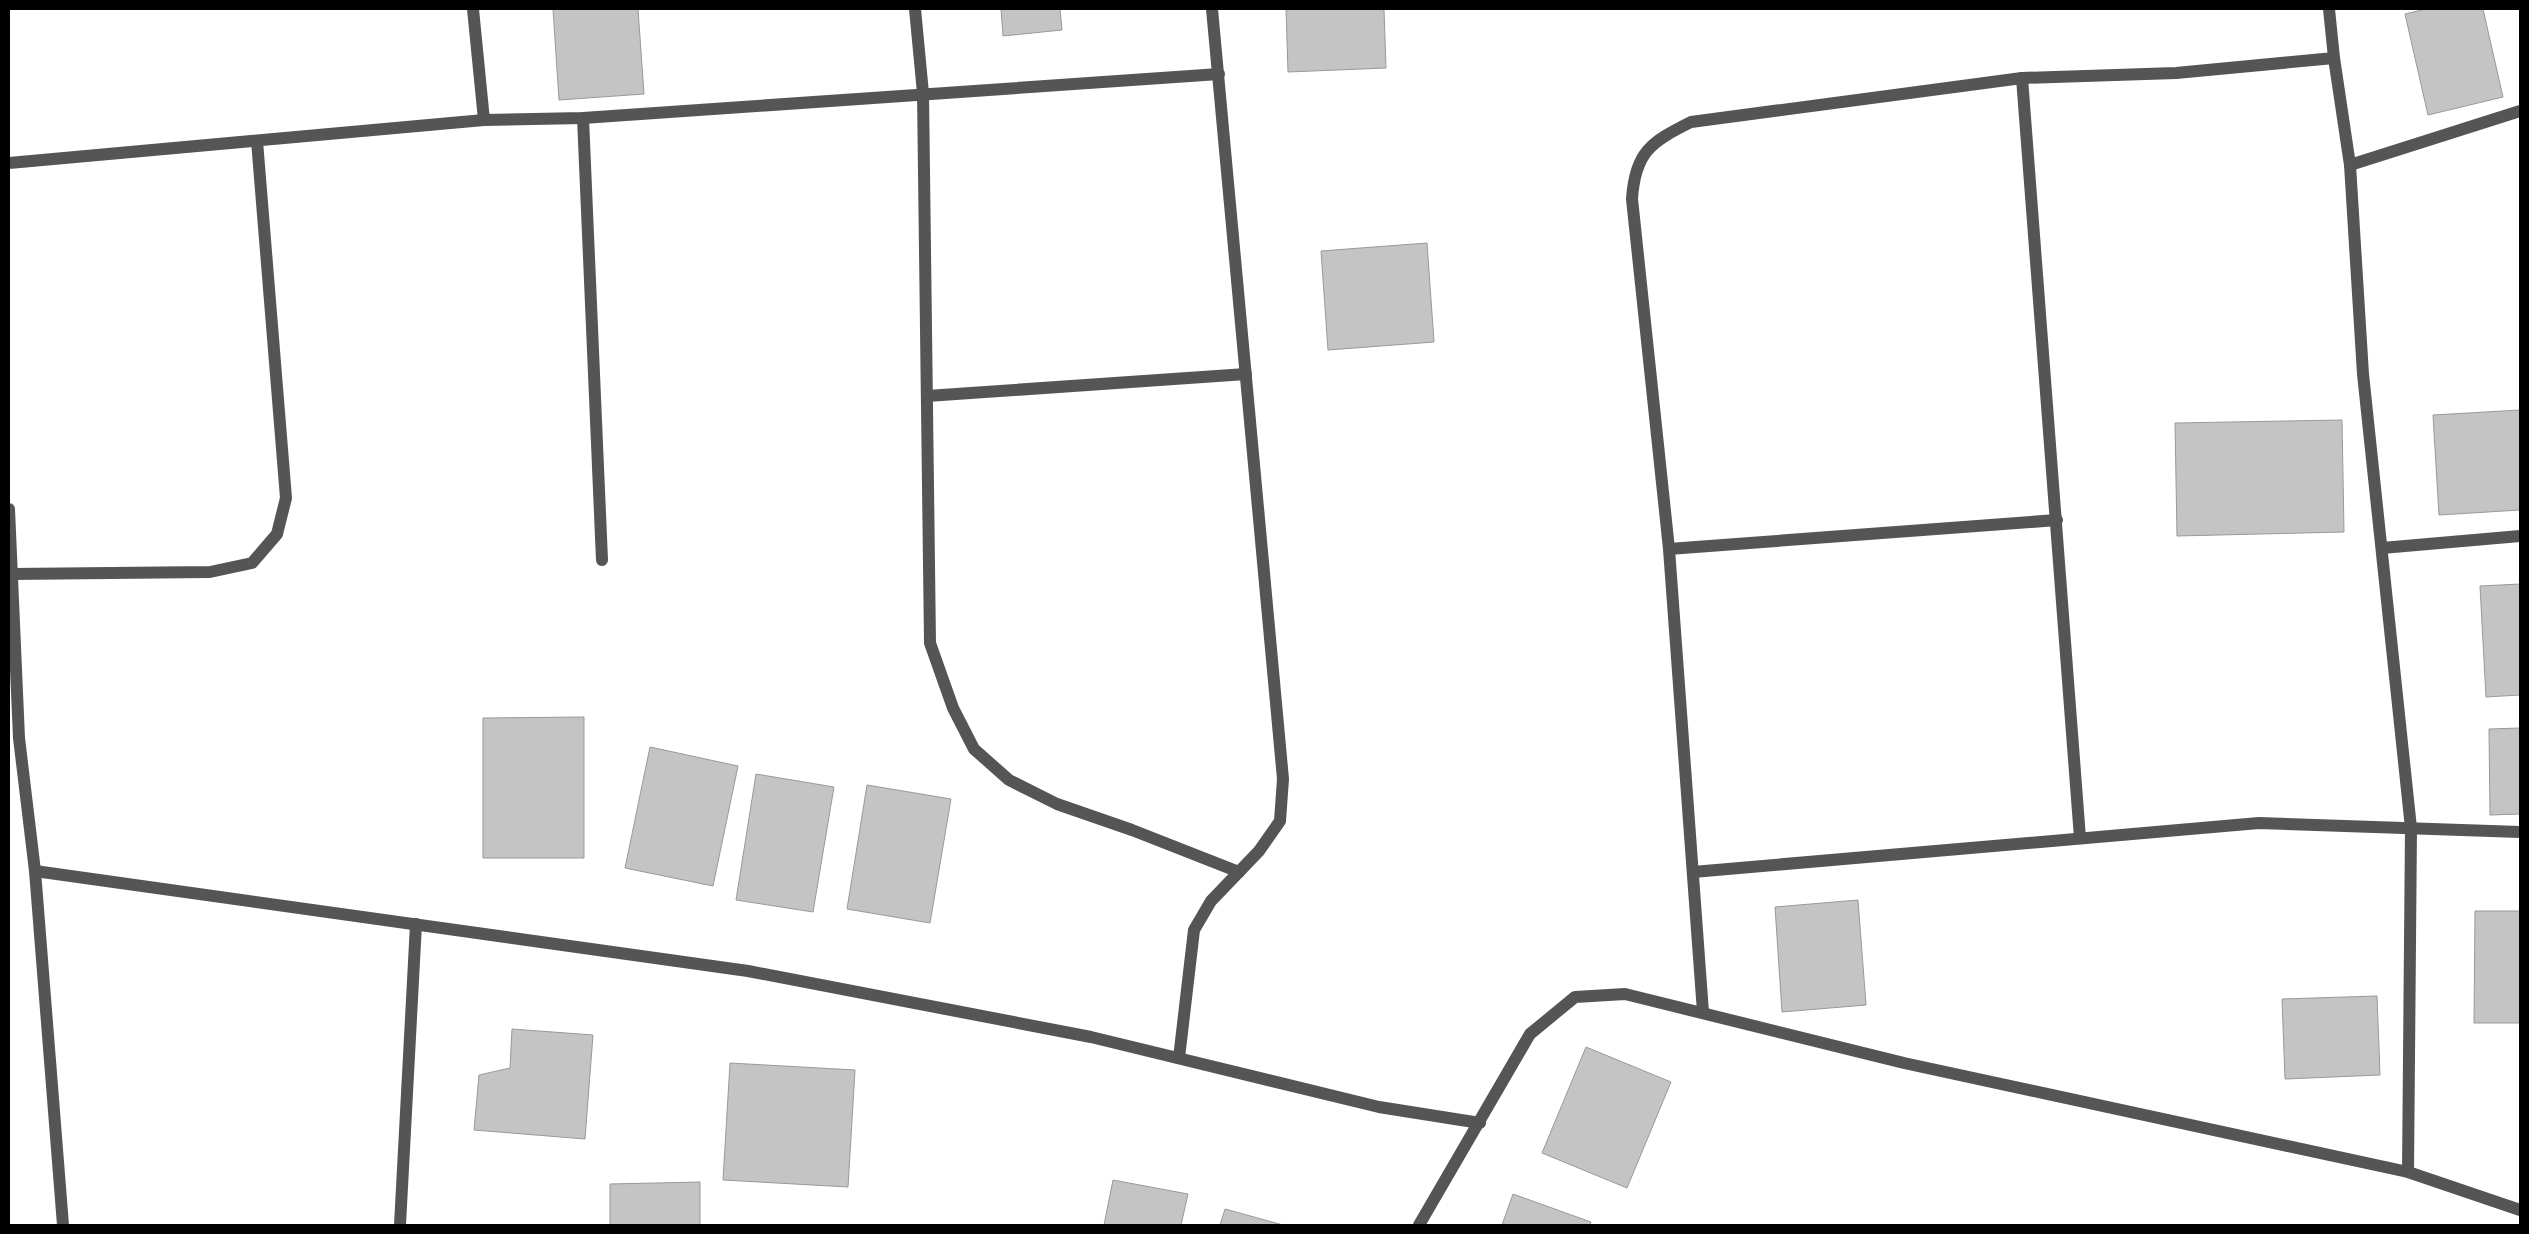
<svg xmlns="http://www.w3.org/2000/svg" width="2529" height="1234" font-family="Ubuntu,sans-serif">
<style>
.building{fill:#c4c4c4;stroke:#999}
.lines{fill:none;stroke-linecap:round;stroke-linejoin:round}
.minor{stroke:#555;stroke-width:12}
</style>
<rect width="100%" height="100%" fill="#fff"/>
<!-- building -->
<g class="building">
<path d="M553 9H638L644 94 559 100Z"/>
<path d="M1001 9H1060L1062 30 1003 36Z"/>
<path d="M1286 9H1384L1386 68 1288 72Z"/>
<path d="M2426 9H2483L2503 97 2428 115 2405 14Z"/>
<path d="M1427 243 1434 342 1328 350 1321 251Z"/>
<path d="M2520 410V510L2439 515 2433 415Z"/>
<path d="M2342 420 2344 532 2177 536 2175 423Z"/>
<path d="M2520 584V695L2486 697 2480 586Z"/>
<path d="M584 717V858H483V718Z"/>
<path d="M2520 728V814L2490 815 2489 729Z"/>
<path d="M650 747 738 766 713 886 625 868Z"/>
<path d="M756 774 834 787 813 912 736 900Z"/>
<path d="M867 785 951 799 930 923 847 909Z"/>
<path d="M1858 900 1866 1005 1782 1012 1775 907Z"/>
<path d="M2475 911H2520V1023H2474Z"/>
<path d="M2377 996 2380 1075 2285 1079 2282 999Z"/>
<path d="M512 1029 593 1035 585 1139 474 1130 479 1075 510 1068Z"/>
<path d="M1586 1047 1671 1082 1627 1188 1542 1153Z"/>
<path d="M730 1063 855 1070 848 1187 723 1180Z"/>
<path d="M1113 1180 1188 1194 1181 1225H1104Z"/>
<path d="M700 1182V1225H610V1184Z"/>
<path d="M1513 1194 1591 1222 1590 1225H1502Z"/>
<path d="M1225 1209 1283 1225H1220Z"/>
</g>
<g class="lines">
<!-- minor -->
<g class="minor">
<path d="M473 9 484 120 583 118 1219 74"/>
<path d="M915 9 923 93 930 643 953 708 974 749 1009 780 1057 804 1132 830 1239 872"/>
<path d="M2334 58 2350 165 2363 374 2411 828 2408 1172"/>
<path d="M2022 78 2080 838"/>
<path d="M583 118 602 560"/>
<path d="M9 163 484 120"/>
<path d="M2350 165 2520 111"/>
<path d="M927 396 1246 374"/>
<path d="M9 509 19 738 35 871 63 1225"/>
<path d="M2382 548 2520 536"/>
<path d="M1669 549 2057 520"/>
<path d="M12 574 210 572 252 563 277 534 286 498 257 141"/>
<path d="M35 871 748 971 1091 1037 1379 1107 1480 1123"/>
<path d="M1693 872 2259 823 2520 832"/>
<path d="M1703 1012 1669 549 1632 199C1635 152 1651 142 1691 122L2022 78 2176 73 2334 58 2329 9"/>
<path d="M1179 1058 1194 930 1211 901 1259 851 1280 821 1283 779 1212 9"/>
<path d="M400 1225 416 924"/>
<path d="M1419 1225 1530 1034 1575 997 1625 994 1904 1063 2408 1172 2520 1210"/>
</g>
</g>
<!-- border -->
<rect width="2529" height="1234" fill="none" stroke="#000000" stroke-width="20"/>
</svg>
